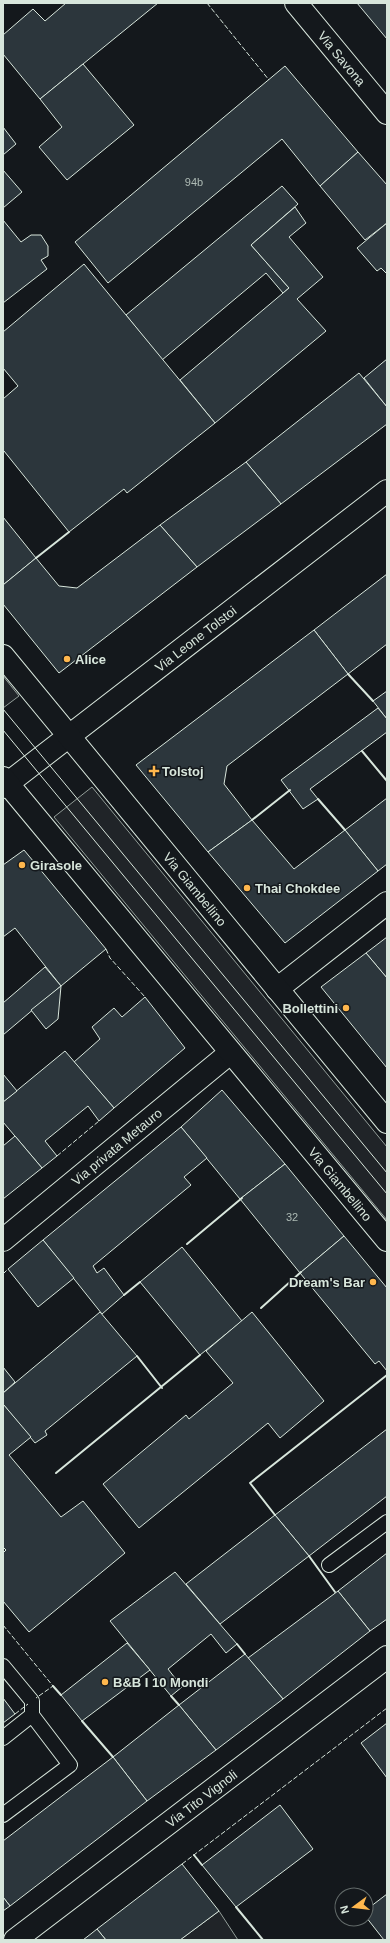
<svg xmlns="http://www.w3.org/2000/svg" width="390" height="1943" font-family="Helvetica,sans-serif">
<style>
.green{fill:#202428;stroke:#939e99}
.building{fill:#2c363c;stroke:#d8e6dc}
.lines{fill:none;stroke-linecap:round;stroke-linejoin:round}
.lane-casing{stroke:#d8e6dc;stroke-width:16}
.street-casing{stroke:#d8e6dc;stroke-width:24}
.secondary-casing{stroke:#d8e6dc;stroke-width:24}
.lane{stroke:#14181c;stroke-width:14}
.street{stroke:#14181c;stroke-width:22}
.secondary{stroke:#14181c;stroke-width:22}
.tram{stroke:#d8e6dc;stroke-width:1}
.fence{stroke:#d8e6dc;stroke-width:1;stroke-dasharray:5 2;stroke-linecap:butt}
.wall{stroke:#d8e6dc;stroke-width:2}
.poi-dot{fill:#ffb74d;stroke:#14181c;stroke-width:1.5}
.labels{text-anchor:middle;stroke-width:3;stroke-linejoin:round;paint-order:stroke}
.number-label{font-size:11px;fill:#adbab4}
.street-label{font-size:13px;fill:#d8e6dc;stroke:#14181c}
.poi-label{font-size:13px;font-weight:bold;fill:#d8e6dc;stroke:#14181c;text-anchor:start}
</style>
<rect width="100%" height="100%" fill="#14181c"/>
<!-- green -->
<g class="green">
<path d="M3 676 19 696 3 708Z"/>
<path d="M92 787 387 1147V1220L54 817Z"/>
<path d="M219 1911 238 1940H180Z"/>
</g>
<!-- building -->
<g class="building">
<path d="M66 3H158L40 99 3 54V35L33 9 45 21Z"/>
<path d="M357 3H387V39Z"/>
<path d="M83 64 134 125 67 180 39 147 62 127 40 99Z"/>
<path d="M285 66 358 152 320 186 282 139 108 283 75 242Z"/>
<path d="M3 127 16 144 3 155Z"/>
<path d="M358 152 387 185V223L365 240 320 186Z"/>
<path d="M3 170 22 192 3 208Z"/>
<path d="M282 186 298 204 251 245 289 288 283 293 266 273 162 360 126 315Z"/>
<path d="M295 207 306 223 289 237 323 277 297 299 326 331 215 423 180 380 289 288 251 245Z"/>
<path d="M3 220 21 242 31 235H41L48 246V256L41 260 47 269 3 303Z"/>
<path d="M387 223V274L381 268 377 271 357 248Z"/>
<path d="M84 264 215 423 127 493 124 489 69 532 4 451 3 452V399L18 386 3 368V332Z"/>
<path d="M387 359V407L364 378Z"/>
<path d="M359 373 387 407V424L281 504 246 462Z"/>
<path d="M246 462 281 504 197 567 160 525Z"/>
<path d="M3 517 36 558 3 585Z"/>
<path d="M160 525 197 567 59 673 3 604V585L36 558 59 586 77 588Z"/>
<path d="M387 574V644L348 674 314 630Z"/>
<path d="M314 630 348 674 227 766 224 784 252 820 208 852 136 765Z"/>
<path d="M387 691V719L373 701Z"/>
<path d="M378 708 387 719V732L310 789 318 799 303 809 281 780Z"/>
<path d="M387 798V864L378 871 345 830Z"/>
<path d="M252 820 294 869 345 830 378 871 285 943 208 852Z"/>
<path d="M24 850 106 949 61 986 15 928 3 937V865Z"/>
<path d="M387 937V978L366 953Z"/>
<path d="M366 953 387 978V1068L321 987Z"/>
<path d="M45 967 61 986 3 1035V1003Z"/>
<path d="M61 986 58 1019 46 1029 31 1010Z"/>
<path d="M145 997 185 1048 114 1108 74 1062 100 1039 92 1027 114 1008 122 1017Z"/>
<path d="M65 1051 114 1108 99 1121 88 1106 45 1141 57 1156 42 1168 3 1122V1102Z"/>
<path d="M3 1074 17 1091 3 1102Z"/>
<path d="M222 1090 285 1164 240 1199 181 1127Z"/>
<path d="M181 1127 207 1158 184 1177 191 1185 93 1266 97 1273 104 1268 124 1295 102 1314 43 1240Z"/>
<path d="M15 1136 42 1168 3 1199V1146Z"/>
<path d="M285 1164 344 1236 300 1273 240 1199Z"/>
<path d="M344 1236 387 1288V1371L379 1361 375 1364 300 1273Z"/>
<path d="M43 1240 74 1278 38 1307 8 1269Z"/>
<path d="M182 1247 242 1321 200 1355 140 1282Z"/>
<path d="M100 1312 137 1356 45 1431 47 1435 35 1443 3 1404V1393Z"/>
<path d="M252 1312 324 1401 280 1438 268 1423 139 1528 103 1484 186 1415 189 1419 233 1383 206 1351Z"/>
<path d="M3 1367 15 1382 3 1393Z"/>
<path d="M3 1404 31 1437 9 1455 61 1517 83 1501 125 1553 29 1632 3 1601V1553L6 1550 3 1547Z"/>
<path d="M387 1429V1496L309 1556 275 1515Z"/>
<path d="M275 1515 309 1556 220 1624 186 1584Z"/>
<path d="M387 1553V1619L370 1631 338 1591Z"/>
<path d="M175 1572 237 1644 226 1653 211 1634 168 1669 182 1687 171 1696 110 1621Z"/>
<path d="M338 1591 370 1631 283 1699 248 1658Z"/>
<path d="M127 1643 150 1670 82 1721 61 1695Z"/>
<path d="M245 1654 283 1699 216 1750 179 1705Z"/>
<path d="M3 1698 15 1714 3 1723Z"/>
<path d="M179 1705 216 1750 147 1801 113 1757Z"/>
<path d="M387 1723V1778L361 1743Z"/>
<path d="M113 1757 147 1801 10 1906 3 1897V1841Z"/>
<path d="M280 1805 313 1849 236 1907 202 1865Z"/>
<path d="M182 1864 219 1911 180 1940H106L97 1929Z"/>
<path d="M387 1894V1940H384L366 1917V1910Z"/>
<path d="M3 1897 10 1906 3 1911Z"/>
<path d="M97 1929 106 1940H83L92 1933Z"/>
</g>
<g class="lines">
<defs>
<g id="lane">
<path d="M329 1565 387 1522"/>
<path d="M3 1666 32 1701V1715"/>
<path d="M3 1738 32 1715 70 1765 3 1815"/>
</g>
<g id="street">
<path id="s1" d="M296 3 387 113"/>
<path id="s2" d="M3 787 387 491"/>
<path d="M277 989 387 903"/>
<path id="s3" d="M3 1240 230 1053"/>
<path id="s4" d="M15 1940 387 1657"/>
</g>
<g id="secondary">
<path id="s5" d="M3 656 387 1122"/>
<path id="s6" d="M3 778 387 1240"/>
</g>
</defs>
<!-- lane casing -->
<use href="#lane" class="lane-casing"/>
<!-- street casing -->
<use href="#street" class="street-casing"/>
<!-- secondary casing -->
<use href="#secondary" class="secondary-casing"/>
<!-- lane -->
<use href="#lane" class="lane"/>
<!-- street -->
<use href="#street" class="street"/>
<!-- secondary -->
<use href="#secondary" class="secondary"/>
<!-- tram -->
<g class="tram">
<path d="M3 709 387 1173"/>
<path d="M3 730 387 1194"/>
</g>
<!-- fence -->
<g class="fence">
<path d="M207 3 269 80"/>
<path d="M106 949 110 958 145 997"/>
<path d="M57 1156 99 1121"/>
<path d="M3 1274 8 1269"/>
<path d="M3 1625 53 1686 36 1698"/>
<path d="M15 1714 28 1704"/>
<path d="M182 1864 387 1708"/>
</g>
<!-- wall -->
<g class="wall">
<path d="M36 558 69 532"/>
<path d="M348 674 373 701"/>
<path d="M362 751 387 781"/>
<path d="M318 799 345 830"/>
<path d="M252 820 290 790"/>
<path d="M187 1244 242 1198"/>
<path d="M124 1295 140 1282"/>
<path d="M261 1308 301 1272"/>
<path d="M137 1356 162 1388"/>
<path d="M56 1473 200 1355"/>
<path d="M275 1515 250 1483 387 1375"/>
<path d="M309 1556 335 1592"/>
<path d="M237 1644 245 1654"/>
<path d="M53 1686 61 1695"/>
<path d="M171 1696 179 1705"/>
<path d="M82 1721 113 1757"/>
<path d="M194 1855 202 1865"/>
<path d="M236 1907 263 1940"/>
</g>
</g>
<!-- markers -->
<g class="poi-dot">
<circle cx="67" cy="659" r="4"/>
<path d="M152 765h4v4h4v4h-4v4h-4v-4h-4v-4h4z"/>
<circle cx="22" cy="865" r="4"/>
<circle cx="247" cy="888" r="4"/>
<circle cx="346" cy="1008" r="4"/>
<circle cx="373" cy="1282" r="4"/>
<circle cx="105" cy="1682" r="4"/>
</g>
<g class="labels">
<!-- number labels -->
<g class="number-label">
<text x="194" y="186">94b</text>
<text x="292" y="1221">32</text>
</g>
<!-- street labels -->
<g class="street-label">
<text dy="5" stroke="none"><textPath href="#s1" startOffset="72">Via Savona</textPath></text>
<text dy="5" stroke="none"><textPath href="#s2" startOffset="243">Via Leone Tolstoi</textPath></text>
<text dy="5" stroke="none"><textPath href="#s5" startOffset="302">Via Giambellino</textPath></text>
<text dy="5" stroke="none"><textPath href="#s3" startOffset="147">Via privata Metauro</textPath></text>
<text dy="5" stroke="none"><textPath href="#s6" startOffset="528">Via Giambellino</textPath></text>
<text dy="5" stroke="none"><textPath href="#s4" startOffset="234">Via Tito Vignoli</textPath></text>
</g>
<!-- poi labels -->
<g class="poi-label">
<text x="75" y="664">Alice</text>
<text x="162" y="776">Tolstoj</text>
<text x="30" y="870">Girasole</text>
<text x="255" y="893">Thai Chokdee</text>
<text x="338" y="1013" text-anchor="end">Bollettini</text>
<text x="365" y="1287" text-anchor="end">Dream's Bar</text>
<text x="113" y="1687">B&amp;B I 10 Mondi</text>
</g>
</g>
<!-- border -->
<rect width="390" height="1943" fill="none" stroke="#d8e6dc" stroke-width="8"/>
<!-- north arrow -->
<g transform="translate(354 1907) rotate(255)"><circle r="19" fill="#14181c" stroke="#626a69"/>
<path d="M0-3L7 15L0 10L-7 15Z" fill="#ffb74d"/>
<text y="-6" font-size="11" font-weight="bold" text-anchor="middle" fill="#d8e6dc">N</text>
</g>
</svg>
